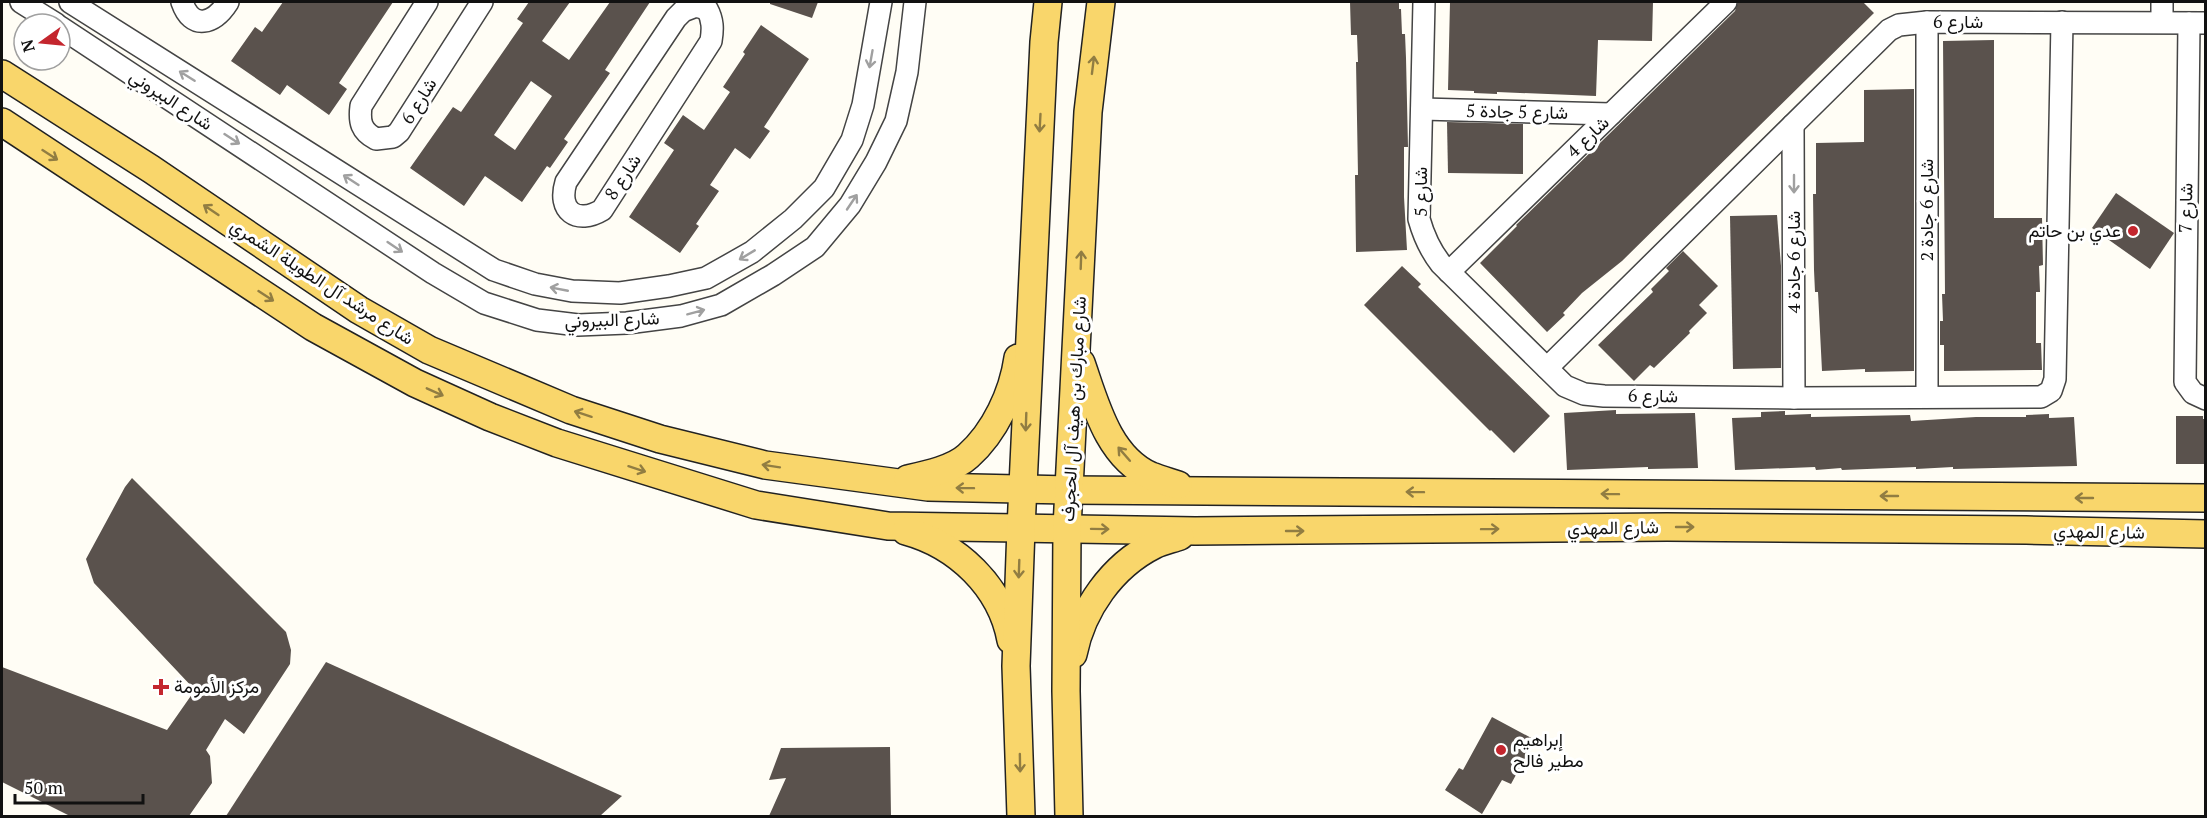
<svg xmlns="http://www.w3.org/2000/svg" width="2207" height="818" font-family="'PT Serif',Vazirmatn,serif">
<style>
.building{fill:#5a524d;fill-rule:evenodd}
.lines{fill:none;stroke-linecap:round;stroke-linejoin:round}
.minor-casing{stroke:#444;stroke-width:24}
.major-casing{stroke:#222;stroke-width:30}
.minor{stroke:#fff;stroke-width:21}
.major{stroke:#f9d66b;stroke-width:27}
.oneway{stroke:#a0a0a0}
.oneway2{stroke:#917d42}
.poi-dot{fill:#c4262e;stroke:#fff;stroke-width:2}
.labels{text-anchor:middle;stroke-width:6;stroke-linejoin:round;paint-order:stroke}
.street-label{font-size:18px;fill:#111;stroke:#fff}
.poi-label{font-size:18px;fill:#111;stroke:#fff;text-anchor:start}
</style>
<rect width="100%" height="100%" fill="#fffdf5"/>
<!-- building -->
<g class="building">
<path d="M283 2H393L339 83 347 89 329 115 287 85 280 95 231 61 255 27 262 32Z"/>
<path d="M529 2H570L542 41 569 60 610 2H650L605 70 610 73 564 139 568 142 550 168 547 166 522 202 485 176 464 206 410 168 453 107 461 112 489 72 523 23 517 19ZM531 81 552 96 515 150 494 135Z"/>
<path d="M770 2H818L812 18 770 4Z"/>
<path d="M1350 2H1399V9H1401L1402 34H1405L1406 58 1408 147H1404V197L1407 250 1356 252 1355 175H1358L1356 62H1358L1357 35H1351Z"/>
<path d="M1450 2H1653L1652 41 1598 40 1596 96 1497 92V94L1474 93V91L1448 90Z"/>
<path d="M1738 2H1863L1874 13 1622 261 1582 293 1563 313 1565 315 1547 332 1480 263 1517 226 1516 225 1735 11Z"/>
<path d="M761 25 809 59 764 127 770 131 750 159 735 148 710 185 719 191 696 224 699 226 680 253 629 217 674 150 664 143 683 115 704 130 730 92 723 87 745 54 743 52Z"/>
<path d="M1994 40V218H2042L2043 265 2039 266 2040 292H2036V343H2041L2042 370 1944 371V345H1940V321H1943L1942 294H1945L1943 41Z"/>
<path d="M1914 89V371L1865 372V369L1822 371 1818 292H1815L1814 270 1813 194H1816V143L1864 142V90Z"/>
<path d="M1447 122 1523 124V174L1448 173Z"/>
<path d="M2116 193 2174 233 2150 269 2092 228Z"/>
<path d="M1777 215 1781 266V368L1733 369 1730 216Z"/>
<path d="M1683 251 1718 286 1699 305 1707 313 1689 331 1690 333 1654 368 1650 365 1634 381 1598 345 1653 292 1651 289 1669 271 1666 268Z"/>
<path d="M1402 266 1421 284 1418 287 1550 416 1514 453 1491 430 1490 431 1364 305Z"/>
<path d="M1616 410V414L1695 413 1698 468 1648 469V467L1567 470 1564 413Z"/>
<path d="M1785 411V415L1811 414V417L1910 415 1911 421 1976 417H2026V415L2049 414V418L2074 417 2077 466 1953 469V467L1916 469V467L1842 470 1841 468 1816 470 1815 467 1735 470 1732 418 1761 417V412Z"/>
<path d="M2176 416H2203V419H2205V464H2176Z"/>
<path d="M132 478 286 632 291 650 290 664 244 734 225 719 206 750 210 756 212 783 189 816H70L2 782V667L167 730 195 690 94 583 86 559 125 487Z"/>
<path d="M326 662 622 796 600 816H226Z"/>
<path d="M1492 717 1535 740 1511 784 1502 780 1482 814 1445 790 1459 768 1463 770Z"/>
<path d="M890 747 891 816H769L786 778 769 780 781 748Z"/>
</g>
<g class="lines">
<defs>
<g id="minor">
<path d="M21 2 56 24"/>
<path d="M70 2 494 270 535 284 572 291 620 293 669 286 706 278 752 252 793 219 824 188 852 140 863 105 881 2"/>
<path d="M182 2C192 31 214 24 228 2"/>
<path d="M427 2 361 106C359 122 361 131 376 139L393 137 399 132 482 2"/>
<path d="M1424 2 1419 219C1424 237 1430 250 1441 264L1565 386 1584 394 1604 396 1794 398 2041 397 2051 391 2055 379 2062 22"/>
<path d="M696 6 707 9C713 20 713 29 711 41L602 210C577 225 557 211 566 182L676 18 683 11Z"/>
<path d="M2162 22V2"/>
<path d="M2189 23 2185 382 2193 393 2206 399"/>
<path d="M60 27 433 273 484 303 537 320 578 325 627 323 681 316 721 305 773 275 815 247 850 205 876 162 896 121 907 72 915 2"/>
<path d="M1422 109 1611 114"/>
<path d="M1793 125 1794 398"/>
<path d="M1449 272 1726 2"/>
<path d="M1547 368 1889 30 1899 25 1927 22 2206 23"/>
<path d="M1927 397V22"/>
</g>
<g id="major">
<path d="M2 74 151 169 359 310 429 350 571 410 660 439 765 465 928 487 1069 490 2206 498"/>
<path d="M2 122 313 327 415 383 490 417 557 443 756 505 888 526 1195 531 1667 527 2026 530 2206 534"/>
<path d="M1081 363C1095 403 1108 457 1151 476 1159 479 1169 482 1178 485"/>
<path d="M908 479C926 475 954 469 968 456 995 432 1013 393 1018 358"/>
<path d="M906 531C957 545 1001 586 1011 640"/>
<path d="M1073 654C1082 609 1112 566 1154 545 1162 541 1172 539 1180 536"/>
<path d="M1021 816 1016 666 1021 528 1044 42 1048 2"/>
<path d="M1069 816 1066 691 1067 528 1088 112 1101 2"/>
</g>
</defs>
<!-- minor casing -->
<use href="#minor" class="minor-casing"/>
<!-- major casing -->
<use href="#major" class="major-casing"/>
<!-- minor -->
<use href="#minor" class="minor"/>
<!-- major -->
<use href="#major" class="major"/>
</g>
<!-- one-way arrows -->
<defs><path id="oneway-shaft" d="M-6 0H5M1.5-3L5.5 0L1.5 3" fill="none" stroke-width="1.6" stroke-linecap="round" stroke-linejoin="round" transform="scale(1.5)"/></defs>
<g class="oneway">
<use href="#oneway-shaft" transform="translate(871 59) rotate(100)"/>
<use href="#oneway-shaft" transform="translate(187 76) rotate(-148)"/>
<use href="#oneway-shaft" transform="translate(232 139) rotate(33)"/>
<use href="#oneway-shaft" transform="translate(351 180) rotate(-147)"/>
<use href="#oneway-shaft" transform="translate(1794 184) rotate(90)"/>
<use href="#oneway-shaft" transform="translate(852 202) rotate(-56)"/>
<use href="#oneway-shaft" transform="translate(395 247) rotate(34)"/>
<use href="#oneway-shaft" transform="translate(747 255) rotate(149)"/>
<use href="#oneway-shaft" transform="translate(559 289) rotate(-169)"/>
<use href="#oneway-shaft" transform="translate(696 312) rotate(-15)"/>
</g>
<g class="oneway2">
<use href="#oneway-shaft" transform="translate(1093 65) rotate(-83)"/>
<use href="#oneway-shaft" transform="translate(1040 123) rotate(93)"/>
<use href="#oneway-shaft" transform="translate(50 155) rotate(33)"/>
<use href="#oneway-shaft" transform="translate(211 210) rotate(-146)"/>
<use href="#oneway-shaft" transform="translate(1081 260) rotate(-88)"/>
<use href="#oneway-shaft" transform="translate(266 296) rotate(33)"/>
<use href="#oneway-shaft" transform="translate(435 392) rotate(24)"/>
<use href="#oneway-shaft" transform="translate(583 414) rotate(-162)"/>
<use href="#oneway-shaft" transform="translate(1026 422) rotate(92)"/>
<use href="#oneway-shaft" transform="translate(1124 454) rotate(-131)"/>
<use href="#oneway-shaft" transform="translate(771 466) rotate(-171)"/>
<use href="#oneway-shaft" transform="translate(637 469) rotate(18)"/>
<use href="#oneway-shaft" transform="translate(965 488) rotate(-179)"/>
<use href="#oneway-shaft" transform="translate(1415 492) rotate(-179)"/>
<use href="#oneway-shaft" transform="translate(1610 494) rotate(-179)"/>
<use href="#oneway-shaft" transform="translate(1889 496) rotate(-180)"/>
<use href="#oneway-shaft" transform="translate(2084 498) rotate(-180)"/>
<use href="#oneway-shaft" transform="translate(1685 527)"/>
<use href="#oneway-shaft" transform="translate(1100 529) rotate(1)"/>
<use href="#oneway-shaft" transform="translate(1490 529) rotate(-1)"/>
<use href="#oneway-shaft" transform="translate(1295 531)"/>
<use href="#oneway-shaft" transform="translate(1019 569) rotate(92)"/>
<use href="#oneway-shaft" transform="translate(1020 763) rotate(89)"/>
</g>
<!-- markers -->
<g class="poi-dot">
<circle cx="2133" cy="231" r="6"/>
<path d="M158 678h6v6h6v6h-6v6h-6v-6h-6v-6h6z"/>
<circle cx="1501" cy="750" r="6"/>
</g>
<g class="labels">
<!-- street labels -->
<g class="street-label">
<text x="1958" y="28">شارع 6</text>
<text transform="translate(171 100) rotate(33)" y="6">شارع البيروني</text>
<text transform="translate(419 101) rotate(-58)" y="6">شارع 6</text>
<text transform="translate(1517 112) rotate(1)" y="6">شارع 5 جادة 5</text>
<text transform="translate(1588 137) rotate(-44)" y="6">شارع 4</text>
<text transform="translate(623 177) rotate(-57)" y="6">شارع 8</text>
<text transform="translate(1421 192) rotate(-90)" y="6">شارع 5</text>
<text transform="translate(2186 208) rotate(-89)" y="6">شارع 7</text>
<text transform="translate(1927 210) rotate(-90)" y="6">شارع 6 جادة 2</text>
<text transform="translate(1794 262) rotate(-90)" y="6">شارع 6 جادة 4</text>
<text transform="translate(322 282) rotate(33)" y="6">شارع مرشد آل الطويلة الشمري</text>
<text transform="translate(612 320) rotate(-2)" y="6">شارع البيروني</text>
<text transform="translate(1653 396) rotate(1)" y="6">شارع 6</text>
<text transform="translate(1074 409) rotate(-87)" y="6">شارع مبارك بن هيف آل الحجرف</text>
<text transform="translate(1613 528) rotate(-1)" y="6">شارع المهدي</text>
<text transform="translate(2099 532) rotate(1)" y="6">شارع المهدي</text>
</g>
<!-- poi labels -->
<g class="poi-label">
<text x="2121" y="237" text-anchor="end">عدي بن حاتم</text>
<text x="174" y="693">مركز الأمومة</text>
<text x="1513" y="746">إبراهيم<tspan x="1513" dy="21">مطير فالح</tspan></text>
</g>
</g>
<!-- border -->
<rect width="2207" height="818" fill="none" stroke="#111111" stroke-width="6"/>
<!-- north arrow -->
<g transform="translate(42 42) rotate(255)"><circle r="28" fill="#ffffff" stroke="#a0a0a0" stroke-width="1.5"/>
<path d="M0-4.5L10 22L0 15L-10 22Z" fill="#c4262e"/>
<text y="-9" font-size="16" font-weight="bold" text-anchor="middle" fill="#111111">N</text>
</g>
<!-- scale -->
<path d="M15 794v9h128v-9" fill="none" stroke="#111111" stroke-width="3"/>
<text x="24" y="794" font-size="18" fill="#111111" stroke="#ffffff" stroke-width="4.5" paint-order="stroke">50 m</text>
</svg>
